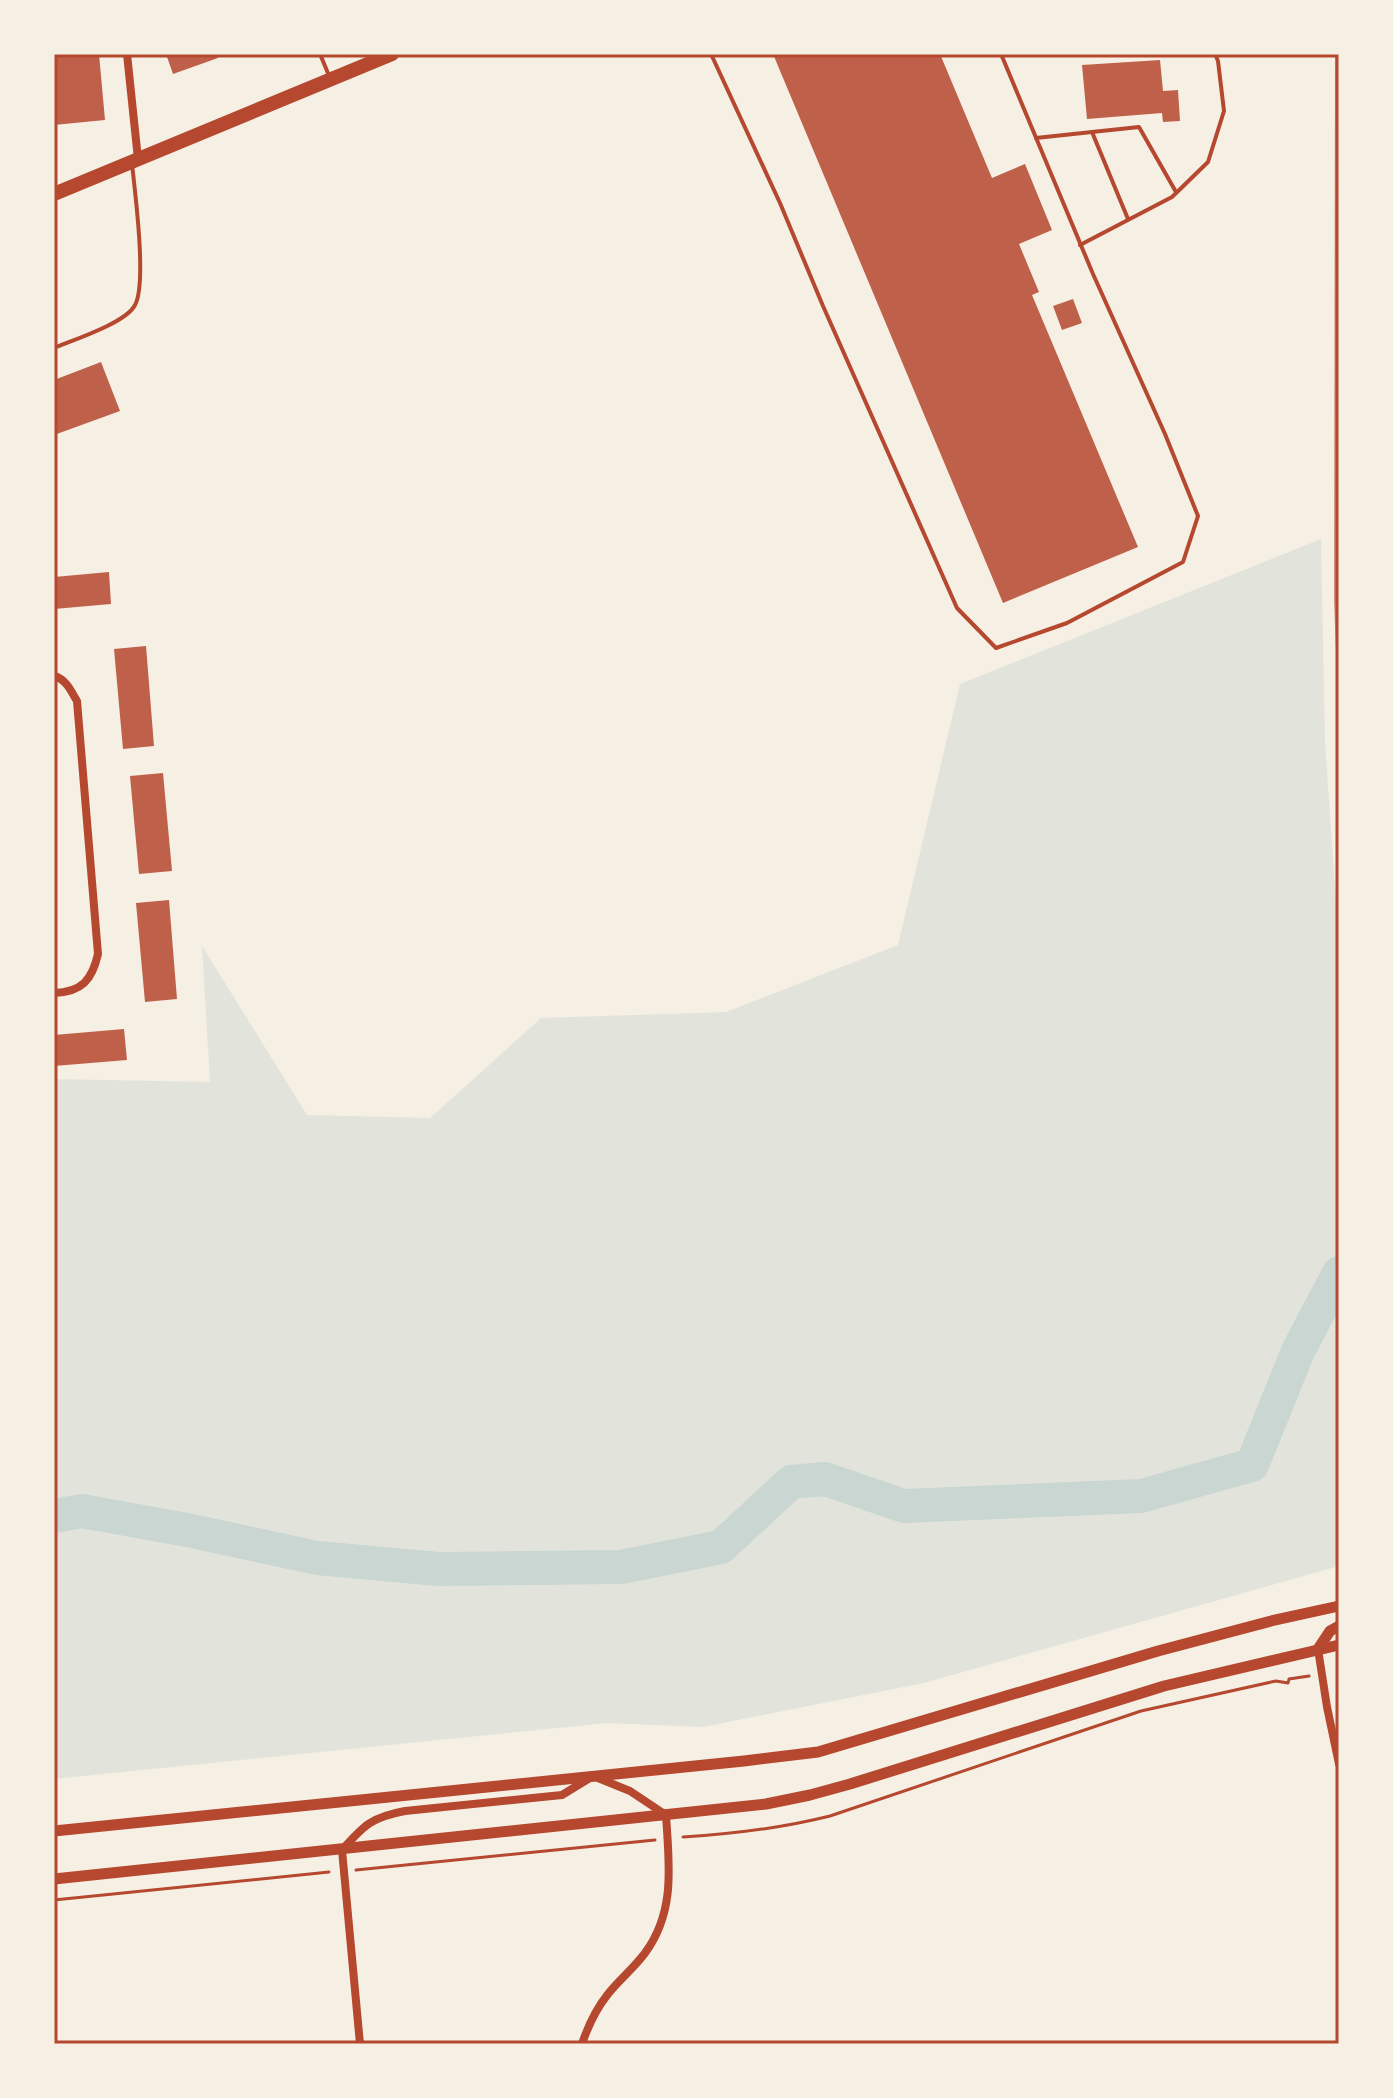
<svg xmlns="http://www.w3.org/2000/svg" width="1393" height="2098" font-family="'Sofia Sans Condensed',sans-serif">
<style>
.green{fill:#e2e4dc}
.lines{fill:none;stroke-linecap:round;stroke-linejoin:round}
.river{stroke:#c9d6d2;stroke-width:34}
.building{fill:#bf614a}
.path{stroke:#b5482f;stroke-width:3}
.service{stroke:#b5482f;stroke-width:4}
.minor{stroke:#b5482f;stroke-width:8}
.tertiary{stroke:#b5482f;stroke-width:11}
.primary{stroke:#b5482f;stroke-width:14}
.rail{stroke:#cf8b77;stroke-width:6}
.neatline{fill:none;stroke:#b5482f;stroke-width:3}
</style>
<rect width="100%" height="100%" fill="#f6efe4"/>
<!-- green -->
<path class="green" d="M1321 539 1325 742 1339 946V1566L924 1683 703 1727 607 1723 54 1779V1079L210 1082 202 946 307 1115 430 1118 541 1018 726 1012 898 945 960 684Z"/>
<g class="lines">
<!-- river -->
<path class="river" d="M54 1516 82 1511 187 1530 317 1558 438 1569 621 1567 721 1547 791 1482 825 1479 904 1506 1141 1496 1252 1465 1298 1351 1339 1273"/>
</g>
<!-- building -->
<g class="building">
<path d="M54 54H99L105 120 54 125Z"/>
<path d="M166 54H216L218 58 173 74Z"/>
<path d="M773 54H940L992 178 1025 164 1052 230 1019 244 1039 292 1032 295 1138 547 1003 603Z"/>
<path d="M1160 60 1163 91 1178 90 1180 121 1163 122 1162 113 1087 119 1082 65Z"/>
<path d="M1073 299 1082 323 1062 330 1053 306Z"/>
<path d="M101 362 120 411 54 435V380Z"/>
<path d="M109 572 111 604 54 609V577Z"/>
<path d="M146 646 154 746 123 749 114 649Z"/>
<path d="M163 773 172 871 139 874 130 776Z"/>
<path d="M169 900 177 999 145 1002 136 903Z"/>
<path d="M124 1029 127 1060 54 1066V1035Z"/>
</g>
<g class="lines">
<!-- path -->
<g class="path">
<path d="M683 1837C733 1834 782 1828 830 1816L1141 1711 1276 1681 1288 1683 1289 1679 1309 1676"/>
<path d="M356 1870 655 1840"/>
<path d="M54 1900 329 1872"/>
</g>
<!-- service -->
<g class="service">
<path d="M320 54 330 78"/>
<path d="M711 54 780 203 823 306 957 608 996 648 1067 623 1183 562 1198 516 1165 434 1093 274 1001 54"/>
<path d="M1092 132 1139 127 1176 192"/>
<path d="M1036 138 1092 132 1128 219"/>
<path d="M1080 245 1172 197 1208 162 1224 111 1218 61 1215 54"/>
<path d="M54 348C73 340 126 323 135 305 147 283 135 192 132 164"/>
</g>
<!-- minor -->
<g class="minor">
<path d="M127 54 138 159"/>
<path d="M54 676C66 679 71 691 77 701L98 954C92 980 82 992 54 993"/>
<path d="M1318 1649 1327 1707 1339 1764"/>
<path d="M360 2044 342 1850C364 1825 372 1817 405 1811L562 1795 593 1776 630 1791 666 1815C669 1864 676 1911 645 1953 634 1968 619 1980 608 1994 596 2009 588 2026 582 2044"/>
</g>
<!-- tertiary -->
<g class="tertiary">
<path d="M1318 1649 1330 1631 1339 1626"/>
<path d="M54 1831 744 1761 818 1752 1158 1651 1271 1621 1339 1606"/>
<path d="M54 1879 766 1804 810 1795 850 1784 1164 1686 1339 1645"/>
</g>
<!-- primary -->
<path class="primary" d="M54 194 392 54"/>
<!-- rail -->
<path class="rail" d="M1338 54 1337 600 1339 650"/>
</g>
<!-- border -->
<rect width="1393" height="2098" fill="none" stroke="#f6efe4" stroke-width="112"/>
<rect x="56" y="56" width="1281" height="1986" class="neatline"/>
</svg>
